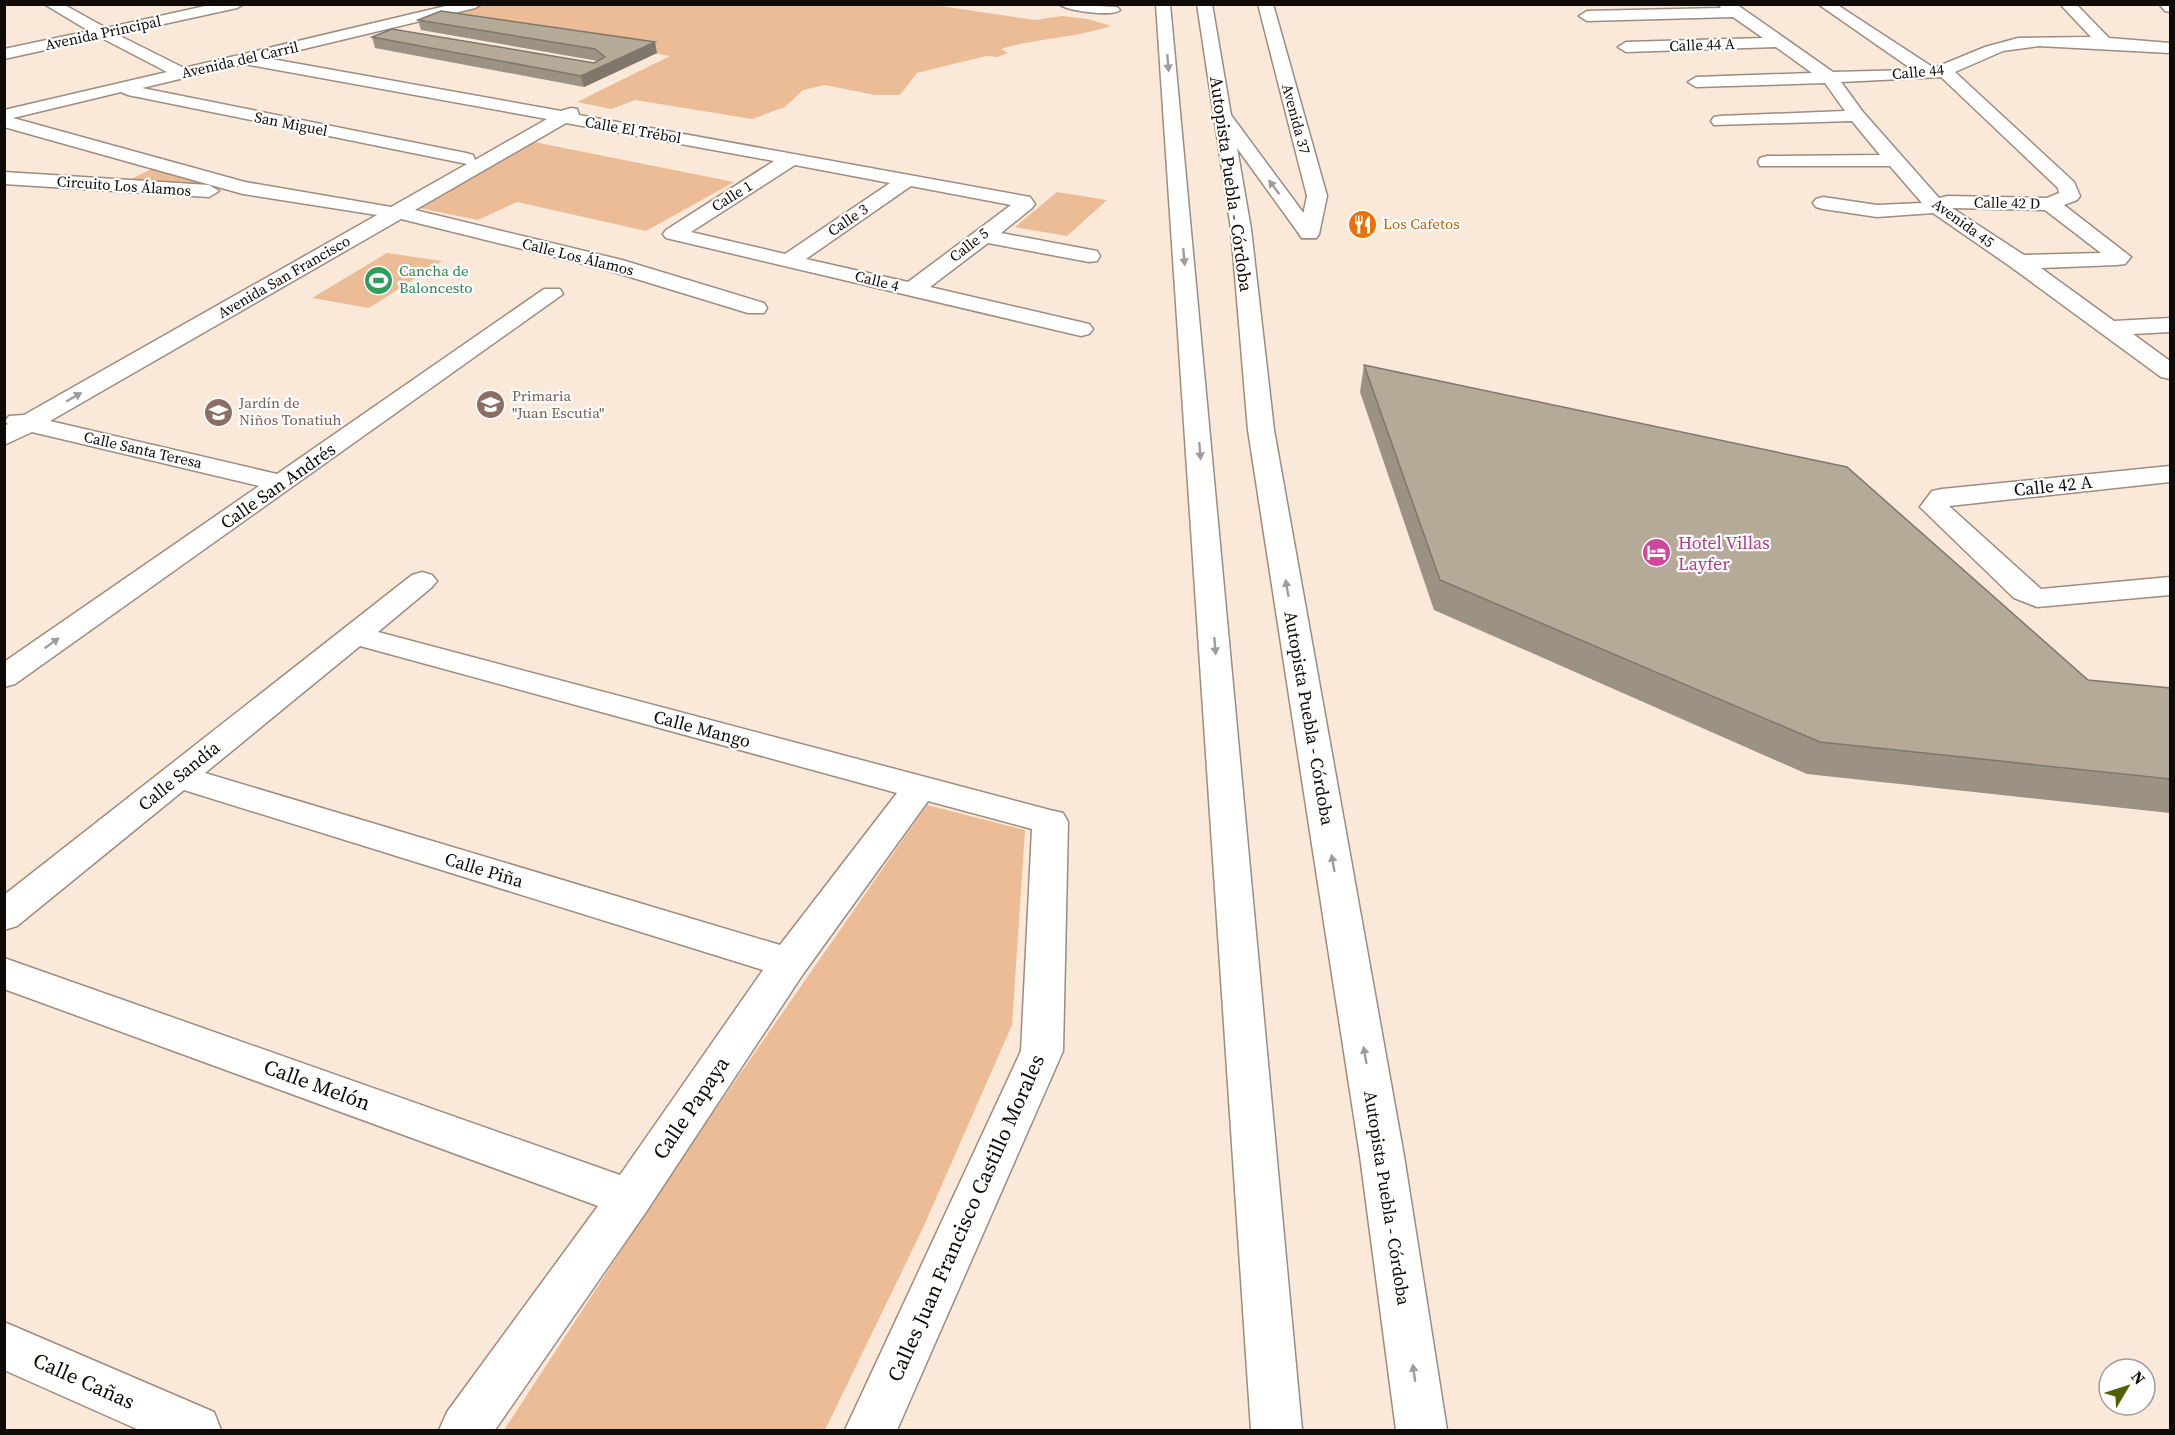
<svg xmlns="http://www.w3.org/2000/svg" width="2175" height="1435" font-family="'Source Serif 4',serif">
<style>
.green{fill:#ebbc95}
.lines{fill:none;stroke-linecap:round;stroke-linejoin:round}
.minor-casing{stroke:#9d8c7f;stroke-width:3}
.tertiary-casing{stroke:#9d8c7f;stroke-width:3}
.motorway-casing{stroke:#9d8c7f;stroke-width:3}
.minor{fill:#fff;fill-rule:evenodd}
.tertiary{fill:#fff;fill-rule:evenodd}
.motorway{fill:#fff;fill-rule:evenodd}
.wall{fill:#9c9283}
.shaded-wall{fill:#7f776a}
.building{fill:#b5aa98;stroke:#7f776a;stroke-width:1.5}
.oneway{fill:#9f9d9b}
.labels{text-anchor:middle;stroke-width:4.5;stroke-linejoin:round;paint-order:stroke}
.far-street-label{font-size:15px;fill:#100a06;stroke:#fff}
.far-food-label{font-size:15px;fill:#c56008;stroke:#fff;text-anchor:start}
.far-leisure-label{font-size:15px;fill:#27864d;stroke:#fff;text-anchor:start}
.far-education-label{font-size:15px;fill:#785e54;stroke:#fff;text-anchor:start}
.street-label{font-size:18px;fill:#100a06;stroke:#fff}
.hotel-label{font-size:18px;fill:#b23c85;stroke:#fff;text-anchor:start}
.near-street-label{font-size:21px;fill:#100a06;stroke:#fff}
</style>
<rect width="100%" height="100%" fill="#fae8d9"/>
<!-- green -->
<g class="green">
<path d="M488 4H927L1035 20 1062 16 1088 19 1111 26C1075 38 1037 38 1001 49L1008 53 997 57 986 56 917 73 900 95H875L825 85 803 90 785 107 752 119 635 100 611 109 577 102 670 56 442 15Z"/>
<path d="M529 141 734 182 646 231 517 202 478 220 419 208Z"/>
<path d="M154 168 218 186 131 179Z"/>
<path d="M1057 192 1107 200 1067 236 1015 227Z"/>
<path d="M387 253 442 261 369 308 312 298Z"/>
<path d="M927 805 1025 830 1012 1025 922 1230 825 1430H504L683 1156Z"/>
</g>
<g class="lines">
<defs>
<g id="minor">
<path d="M454 4H482L475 8 266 58 561 111 571 108 577 109 579 115 1030 197 1035 204 1032 208 1001 233 1097 251 1100 256 1097 261 1089 262 988 243 930 287 1089 324 1093 329 1089 334 1081 336 666 238 663 234 666 230 774 161 566 123 415 210 622 260 764 303 767 308 764 313H748L607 270 401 219 50 421 277 474 544 289H560L563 294 15 684 4 687V662L259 486 32 432 4 445V426L8 424 5 421 9 416 24 415 377 215 243 194 4 127V110L167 72 98 36 96 33 98 30 104 28 184 68ZM243 64H244L547 119 475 160 473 155 466 153 142 88ZM121 92 128 95 467 164 391 207 245 182 13 118ZM795 165 890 183 785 254 691 232ZM911 186 1011 205 908 282 806 259Z"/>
<path d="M1059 4 1117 7 1120 10C1113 17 1066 11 1059 4Z"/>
<path d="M1718 4H1736L1833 72 1913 70 1818 4H1836L1934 68 1985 47 2018 38 2091 37 2060 4H2076L2109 38 2170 43V53L2039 46 2003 51 1955 72 2074 182 2080 196 2077 200 2064 205 2131 257 2125 264 2117 265 2041 268 2114 321 2170 318V332L2133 334 2170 361V379L2161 377 2011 267 1933 213 1877 217 1823 209 1816 207 1813 203 1816 199 1823 197 1877 205 1922 203 1890 166H1760L1758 162 1760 158 1767 156 1880 155 1852 121 1714 125 1711 121 1714 117 1720 116 1845 111 1825 83 1696 87 1688 82 1696 77 1812 73 1776 47 1626 52 1618 47 1626 42 1763 38 1733 17 1587 21 1579 16 1587 11 1721 8ZM1941 77 2058 188 2059 193 2047 198 1948 196 1939 198 1863 112 1841 82ZM1952 208 2045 210 2101 253 2024 255Z"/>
<path d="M2159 4H2170V12L2165 11Z"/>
<path d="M4 172 209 185 219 191 209 197 4 184Z"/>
<path d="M2170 466V482L1949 506 2041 589 2170 577V595L2037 607 2014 598 1920 507 1932 491 1942 489Z"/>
<path d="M422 572 432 575 437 581 432 587 378 632 1050 810 1063 813 1068 822 1063 1051 897 1430H845L1021 1051 1032 829 928 801 803 974 646 1212 495 1430H439L447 1412 598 1206 4 989V958L620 1175 763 970 184 790 17 926 4 930V895L412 575ZM360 646 897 793 780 945 205 773Z"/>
<path d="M4 1322 214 1412 221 1430H139L4 1370Z"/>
</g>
<g id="tertiary">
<path d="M44 4H63L106 28 214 4H244L237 8 4 59V49L89 31Z"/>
<path d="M1258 4H1273L1327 196 1319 234 1316 238H1302L1299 234 1307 196Z"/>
</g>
<g id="motorway">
<path d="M1156 4H1170L1302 1430H1251Z"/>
<path d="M1197 4H1212L1231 115 1319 234 1316 238H1302L1237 148 1251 229 1274 430 1404 1156 1447 1430H1396L1360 1156 1248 430 1231 229Z"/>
</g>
</defs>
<!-- minor casing -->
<use href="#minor" class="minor-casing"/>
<!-- tertiary casing -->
<use href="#tertiary" class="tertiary-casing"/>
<!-- motorway casing -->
<use href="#motorway" class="motorway-casing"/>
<!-- minor -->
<use href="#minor" class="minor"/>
<!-- tertiary -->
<use href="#tertiary" class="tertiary"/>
<!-- motorway -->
<use href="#motorway" class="motorway"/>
</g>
<!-- wall -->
<g class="wall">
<path d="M418 20 657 53 584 87 375 48 372 37 594 63 598 61 421 30Z"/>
<path d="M1364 365 2088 680 2170 688V813L1807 774 1434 610 1360 392Z"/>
</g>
<!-- shaded-wall -->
<path class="shaded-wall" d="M655 42 657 53 584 87 581 76Z"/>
<!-- building -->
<g class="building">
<path d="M441 11 655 42 581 76 372 37 392 29 594 63 605 57 595 49 418 20Z"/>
<path d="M1364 365 1847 467 2088 680 2170 688V779L1820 742 1440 580Z"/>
</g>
<!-- one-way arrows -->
<defs><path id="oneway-solid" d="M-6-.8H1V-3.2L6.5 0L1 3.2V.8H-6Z" transform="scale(1.5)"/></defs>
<g class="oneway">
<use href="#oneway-solid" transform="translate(1168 63) rotate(85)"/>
<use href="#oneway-solid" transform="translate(1274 187) rotate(-127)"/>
<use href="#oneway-solid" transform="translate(1184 257) rotate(85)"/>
<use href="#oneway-solid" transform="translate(74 397) rotate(-30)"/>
<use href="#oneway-solid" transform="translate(1200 451) rotate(85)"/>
<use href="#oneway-solid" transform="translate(1287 588) rotate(-100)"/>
<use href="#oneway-solid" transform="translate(52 643) rotate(-35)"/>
<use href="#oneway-solid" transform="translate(1215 646) rotate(85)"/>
<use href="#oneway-solid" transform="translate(1333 863) rotate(-100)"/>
<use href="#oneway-solid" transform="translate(1365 1055) rotate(-100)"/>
<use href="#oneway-solid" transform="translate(1414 1373) rotate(-98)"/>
</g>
<!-- icons -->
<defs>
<symbol id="restaurant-disc" viewBox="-11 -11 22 22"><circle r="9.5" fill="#e8710a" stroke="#fff"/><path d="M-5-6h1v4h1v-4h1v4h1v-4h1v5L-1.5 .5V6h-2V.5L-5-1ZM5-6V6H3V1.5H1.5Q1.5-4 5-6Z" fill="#fff"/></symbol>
<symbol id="stadium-disc" viewBox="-11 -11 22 22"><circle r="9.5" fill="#2e9e5b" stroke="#fff"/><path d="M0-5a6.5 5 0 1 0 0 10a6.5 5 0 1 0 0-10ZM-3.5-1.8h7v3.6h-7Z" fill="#fff"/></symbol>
<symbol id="school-disc" viewBox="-11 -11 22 22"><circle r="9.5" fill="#8d6e63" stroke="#fff"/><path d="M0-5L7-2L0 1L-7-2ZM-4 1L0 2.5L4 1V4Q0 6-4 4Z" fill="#fff"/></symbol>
<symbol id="hotel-disc" viewBox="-11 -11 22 22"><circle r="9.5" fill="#d1479c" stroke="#fff"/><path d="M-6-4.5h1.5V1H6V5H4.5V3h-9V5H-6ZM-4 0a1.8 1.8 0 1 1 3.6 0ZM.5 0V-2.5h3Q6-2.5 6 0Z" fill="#fff"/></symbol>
</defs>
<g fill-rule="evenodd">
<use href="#restaurant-disc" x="1346" y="208" width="33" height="33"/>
<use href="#stadium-disc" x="362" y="264" width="33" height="33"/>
<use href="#school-disc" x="474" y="388" width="33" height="33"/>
<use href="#school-disc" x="202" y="396" width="33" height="33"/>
<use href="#hotel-disc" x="1640" y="536" width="33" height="33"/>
</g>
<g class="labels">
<!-- far-street labels -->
<g class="far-street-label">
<text transform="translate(103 33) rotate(-12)" y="5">Avenida Principal</text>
<text transform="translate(1702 45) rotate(-2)" y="5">Calle 44 A</text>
<text transform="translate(240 60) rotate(-13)" y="5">Avenida del Carril</text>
<text transform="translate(1918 72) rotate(-5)" y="5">Calle 44</text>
<text transform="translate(1296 119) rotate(75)" y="5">Avenida 37</text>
<text transform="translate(291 124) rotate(11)" y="5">San Miguel</text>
<text transform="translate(633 130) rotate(10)" y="5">Calle El Trébol</text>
<text transform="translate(124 186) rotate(4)" y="5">Circuito Los Álamos</text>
<text transform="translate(732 196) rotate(-32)" y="5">Calle 1</text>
<text transform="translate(2007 203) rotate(1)" y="5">Calle 42 D</text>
<text transform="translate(848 220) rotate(-34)" y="5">Calle 3</text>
<text transform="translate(1963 223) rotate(36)" y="5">Avenida 45</text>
<text transform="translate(969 245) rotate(-38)" y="5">Calle 5</text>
<text transform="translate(578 257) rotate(14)" y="5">Calle Los Álamos</text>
<text transform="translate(284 277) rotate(-30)" y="5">Avenida San Francisco</text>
<text transform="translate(877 281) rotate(14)" y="5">Calle 4</text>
<text transform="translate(143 450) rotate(13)" y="5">Calle Santa Teresa</text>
</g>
<!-- far-food labels -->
<g class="far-food-label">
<text x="1383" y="229">Los Cafetos</text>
</g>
<!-- far-leisure labels -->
<g class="far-leisure-label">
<text x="399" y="276">Cancha de<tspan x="399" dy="17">Baloncesto</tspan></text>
</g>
<!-- far-education labels -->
<g class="far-education-label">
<text x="512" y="401">Primaria<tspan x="512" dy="17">"Juan Escutia"</tspan></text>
<text x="239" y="408">Jardín de<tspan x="239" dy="17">Niños Tonatiuh</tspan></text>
</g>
<!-- street labels -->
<g class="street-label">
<text transform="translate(1231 184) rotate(82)" y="6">Autopista Puebla - Córdoba</text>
<text transform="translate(278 486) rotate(-35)" y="6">Calle San Andrés</text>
<text transform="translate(2053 486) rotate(-6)" y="6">Calle 42 A</text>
<text transform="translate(1309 718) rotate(80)" y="6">Autopista Puebla - Córdoba</text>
<text transform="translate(702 729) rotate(15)" y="6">Calle Mango</text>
<text transform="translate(179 776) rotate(-39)" y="6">Calle Sandía</text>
<text transform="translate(484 870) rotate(17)" y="6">Calle Piña</text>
<text transform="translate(1387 1198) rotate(81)" y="6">Autopista Puebla - Córdoba</text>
</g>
<!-- hotel labels -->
<g class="hotel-label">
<text x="1678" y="549">Hotel Villas<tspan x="1678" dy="21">Layfer</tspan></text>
</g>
<!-- near-street labels -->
<g class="near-street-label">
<text transform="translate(317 1085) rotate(20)" y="7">Calle Melón</text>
<text transform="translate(691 1108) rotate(-56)" y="7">Calle Papaya</text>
<text transform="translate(966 1218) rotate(-66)" y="7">Calles Juan Francisco Castillo Morales</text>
<text transform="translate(84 1381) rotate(24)" y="7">Calle Cañas</text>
</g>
</g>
<!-- border -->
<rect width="2175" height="1435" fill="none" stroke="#100a06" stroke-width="12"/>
<!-- north arrow -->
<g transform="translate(2127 1387) rotate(51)"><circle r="28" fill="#ffffff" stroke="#9f9d9b" stroke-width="1.5"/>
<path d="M0-4.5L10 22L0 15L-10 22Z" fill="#4f6004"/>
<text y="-9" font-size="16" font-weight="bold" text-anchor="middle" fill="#100a06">N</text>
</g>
</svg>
